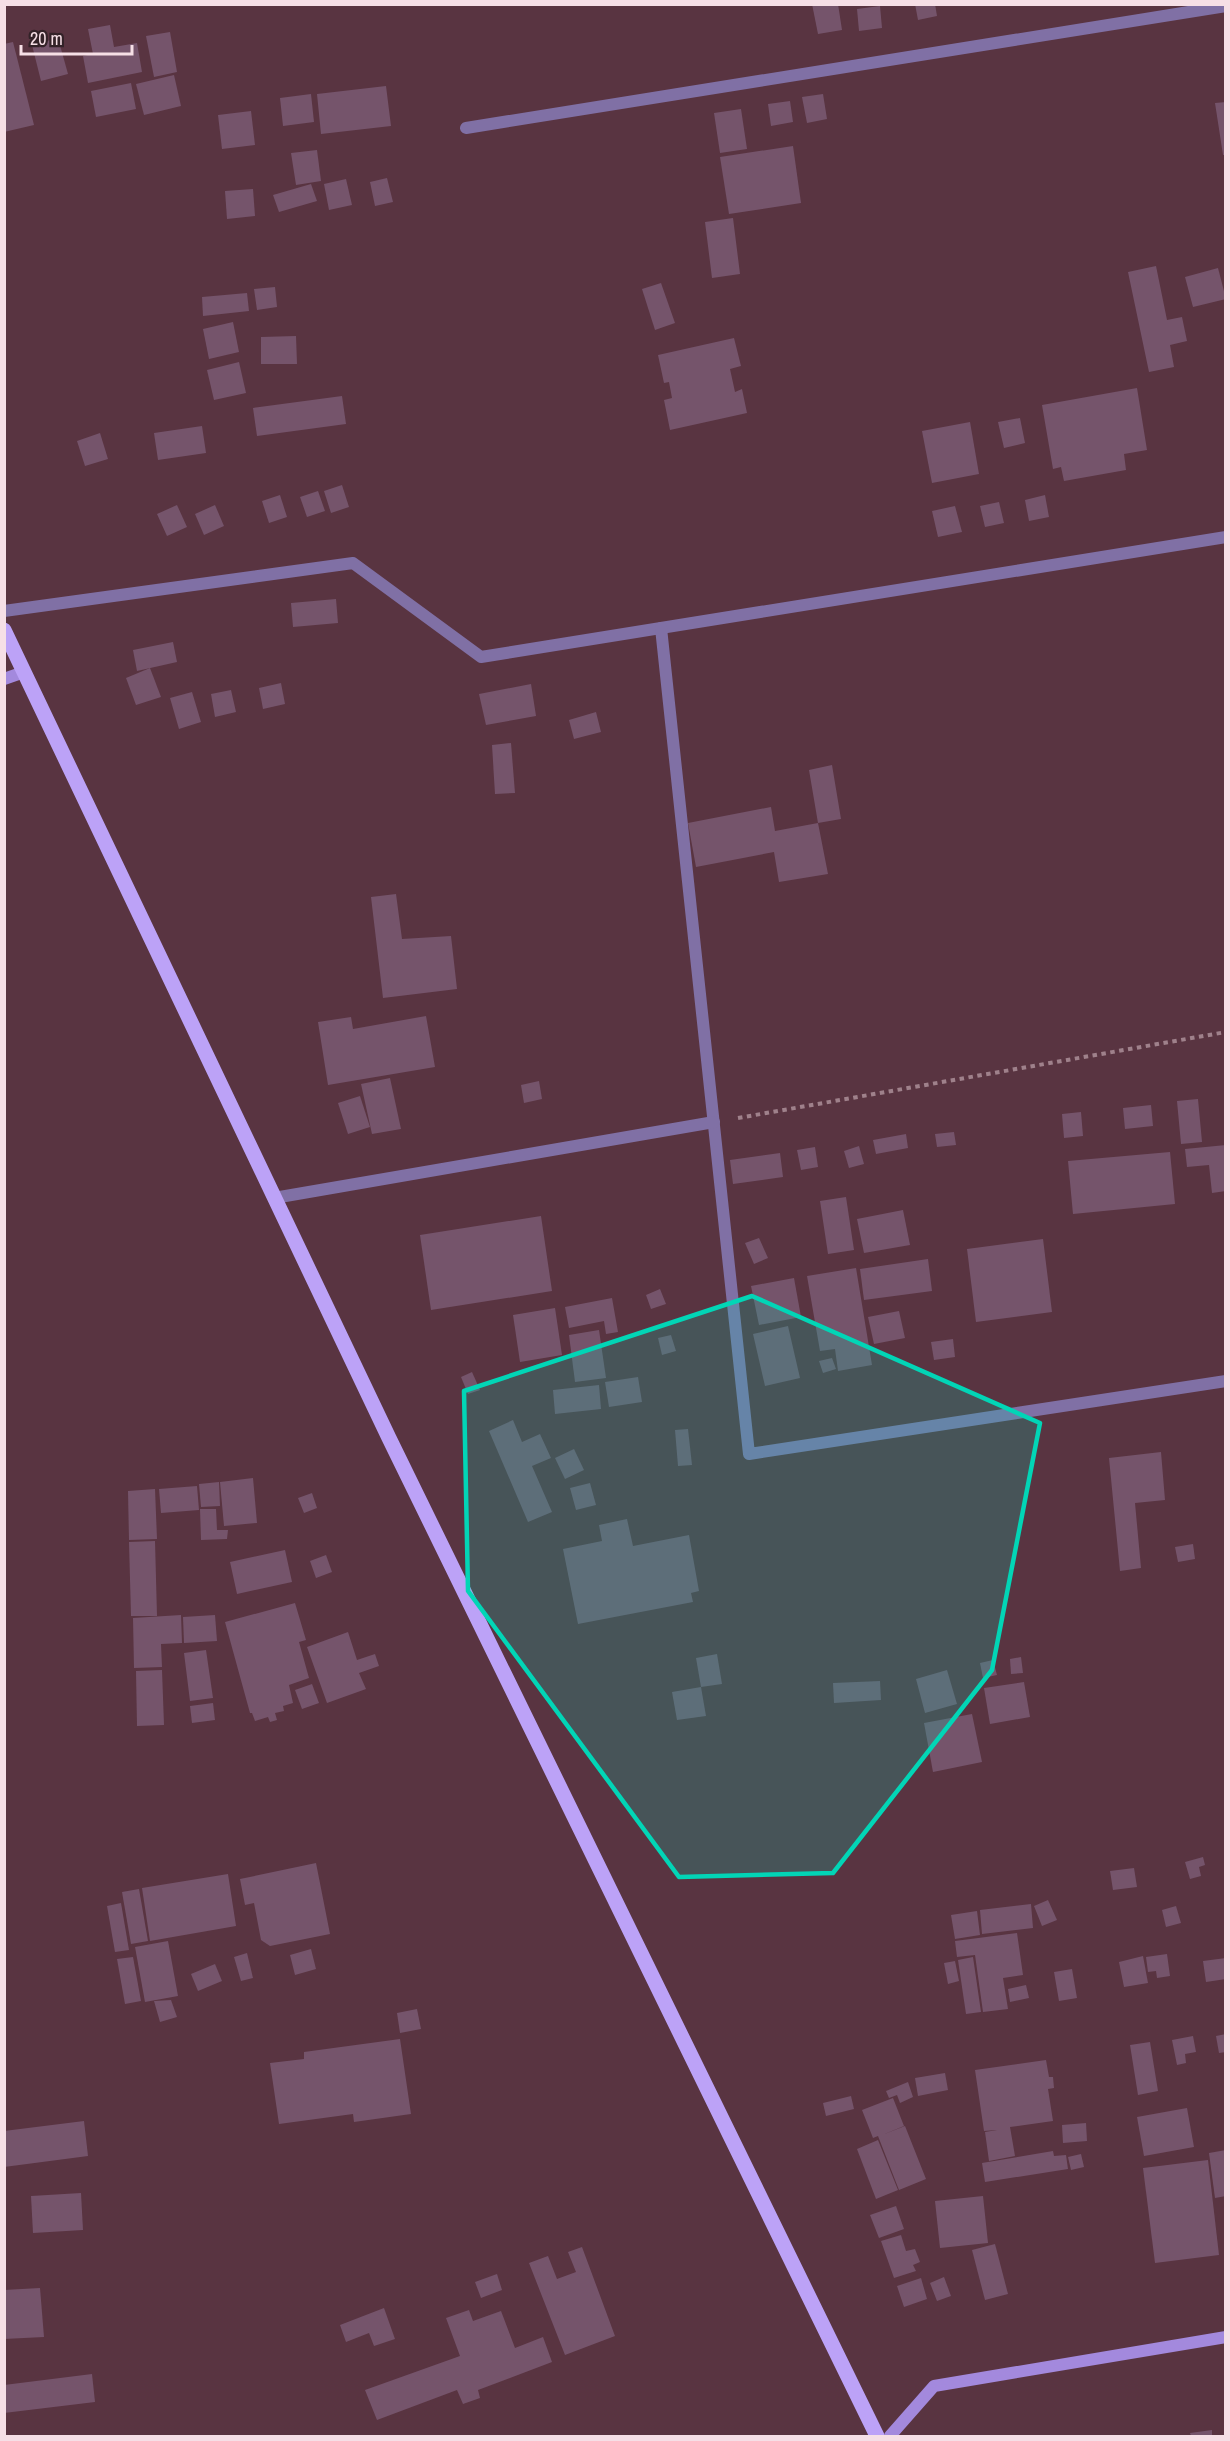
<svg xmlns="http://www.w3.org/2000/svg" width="1230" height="2441" font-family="'Archivo Narrow',sans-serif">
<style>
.building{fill:#75546b}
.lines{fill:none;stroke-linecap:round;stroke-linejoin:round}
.path{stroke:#9f818b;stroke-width:4;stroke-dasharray:4.5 4.5;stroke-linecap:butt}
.street{stroke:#8070a5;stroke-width:12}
.secondary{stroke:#a389dd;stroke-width:12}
.primary{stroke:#bca2f7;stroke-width:15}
.marked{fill:#02d5b6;fill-opacity:0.2;stroke:#02d5b6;stroke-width:4.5;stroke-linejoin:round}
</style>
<rect width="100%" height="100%" fill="#593441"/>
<!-- building -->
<g class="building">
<path d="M812 4H838L842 30 818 34Z"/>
<path d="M915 4H935L937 16 918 20Z"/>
<path d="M880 6 882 28 859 31 857 9Z"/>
<path d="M110 25 114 47 137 43 142 72 88 83 83 56 93 54 88 29Z"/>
<path d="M170 32 177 72 154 77 146 36Z"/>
<path d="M58 38 68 74 41 81 32 45Z"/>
<path d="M13 42 34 125 4 132V44Z"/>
<path d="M174 75 181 106 144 115 136 84Z"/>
<path d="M131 83 136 109 96 117 91 91Z"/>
<path d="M386 86 391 126 321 134 317 94Z"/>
<path d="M311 94 314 122 283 126 280 98Z"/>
<path d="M823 94 827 119 807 123 802 97Z"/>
<path d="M790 101 793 122 771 126 768 104Z"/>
<path d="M1226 102V155H1223L1215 103Z"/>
<path d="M741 109 747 149 720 153 714 113Z"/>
<path d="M251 111 255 145 222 149 218 115Z"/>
<path d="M793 146 801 203 729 214 720 157Z"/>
<path d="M317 150 321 181 296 185 291 153Z"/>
<path d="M387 178 393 202 375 206 370 182Z"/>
<path d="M346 179 352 205 329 210 324 184Z"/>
<path d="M311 184 317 201 279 212 273 195Z"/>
<path d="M253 189 255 216 227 219 225 191Z"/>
<path d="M733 218 740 274 712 278 705 222Z"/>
<path d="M1156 266 1167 320 1182 317 1187 341 1170 345 1174 367 1149 372 1128 272Z"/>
<path d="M1218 268 1226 299 1193 307 1185 277Z"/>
<path d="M661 283 675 323 655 330 642 289Z"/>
<path d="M275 287 277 307 257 310 254 289Z"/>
<path d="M247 293 249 311 203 316 202 297Z"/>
<path d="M233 322 239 352 209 359 203 329Z"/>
<path d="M296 336 297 364H261V337Z"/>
<path d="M734 338 741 366 730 369 735 392 742 389 747 413 670 430 664 400 672 398 669 382 664 383 658 355Z"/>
<path d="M239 362 246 393 214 400 207 370Z"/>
<path d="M1137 388 1147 450 1124 454 1126 470 1064 481 1061 467 1053 469 1042 405Z"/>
<path d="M342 396 346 424 257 436 253 408Z"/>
<path d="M1020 418 1025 443 1004 448 998 422Z"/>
<path d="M970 422 979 474 932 483 922 431Z"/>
<path d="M202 426 206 453 158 460 154 433Z"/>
<path d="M100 433 108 459 85 466 77 441Z"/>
<path d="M342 485 349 507 331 513 324 491Z"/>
<path d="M318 491 325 511 307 517 300 497Z"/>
<path d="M280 495 287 517 269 523 262 501Z"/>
<path d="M1045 495 1049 517 1029 521 1025 500Z"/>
<path d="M999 502 1004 523 985 527 980 506Z"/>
<path d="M177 505 187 527 167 536 157 514Z"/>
<path d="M215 505 224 526 204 535 195 514Z"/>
<path d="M955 506 962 532 938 537 932 511Z"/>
<path d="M336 599 338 623 293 627 291 603Z"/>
<path d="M173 642 177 662 137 671 133 650Z"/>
<path d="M150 668 161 697 136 705 126 678Z"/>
<path d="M281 683 285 704 263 709 259 688Z"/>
<path d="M531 684 536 716 486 725 479 694Z"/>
<path d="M231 690 236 712 215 717 211 694Z"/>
<path d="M192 692 201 722 179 729 170 698Z"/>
<path d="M596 712 601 732 574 739 569 720Z"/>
<path d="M511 743 515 793 495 794 492 745Z"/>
<path d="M832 765 841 819 818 823 828 874 779 882 774 852 696 867 688 823 771 807 775 831 818 823 809 770Z"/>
<path d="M396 894 402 939 451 936 457 989 383 998 371 897Z"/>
<path d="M426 1016 435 1067 328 1085 318 1022 351 1017 353 1029Z"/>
<path d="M390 1078 401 1129 372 1134 361 1084Z"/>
<path d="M539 1081 542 1099 524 1103 521 1085Z"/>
<path d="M360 1096 370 1127 348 1134 338 1103Z"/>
<path d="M1198 1099 1202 1142 1181 1144 1177 1101Z"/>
<path d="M1151 1105 1153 1126 1125 1129 1123 1108Z"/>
<path d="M1081 1112 1083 1136 1064 1138 1062 1114Z"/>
<path d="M954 1132 956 1145 937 1147 935 1134Z"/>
<path d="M906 1134 908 1148 876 1154 873 1140Z"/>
<path d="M1226 1145V1191L1212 1193 1209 1165 1187 1167 1185 1149Z"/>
<path d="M859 1146 864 1164 849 1168 844 1151Z"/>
<path d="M815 1147 818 1167 801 1170 797 1150Z"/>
<path d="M1170 1152 1175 1204 1073 1214 1068 1161Z"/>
<path d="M780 1153 783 1177 733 1184 730 1160Z"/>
<path d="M846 1197 854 1250 828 1254 820 1201Z"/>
<path d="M903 1210 910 1245 864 1253 857 1219Z"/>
<path d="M541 1216 552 1291 431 1310 420 1235Z"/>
<path d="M759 1238 768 1258 754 1264 745 1243Z"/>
<path d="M1043 1239 1052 1312 976 1322 967 1249Z"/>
<path d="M928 1259 932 1291 864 1300 860 1269Z"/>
<path d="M856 1268 872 1365 838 1371 835 1349 820 1351 807 1276Z"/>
<path d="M794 1278 801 1317 759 1325 751 1286Z"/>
<path d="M660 1289 666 1304 651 1309 646 1295Z"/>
<path d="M612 1298 618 1332 606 1334 604 1321 569 1328 565 1307Z"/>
<path d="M555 1308 562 1355 520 1362 513 1315Z"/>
<path d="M899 1311 905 1338 874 1344 868 1317Z"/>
<path d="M788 1326 800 1378 765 1386 753 1334Z"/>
<path d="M599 1330 606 1378 575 1382 569 1335Z"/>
<path d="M671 1335 676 1351 662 1355 658 1338Z"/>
<path d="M953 1339 955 1357 934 1360 931 1342Z"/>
<path d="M832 1358 836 1369 823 1373 819 1361Z"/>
<path d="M472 1372 480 1390 468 1394 461 1377Z"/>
<path d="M638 1377 642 1402 609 1407 605 1382Z"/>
<path d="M599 1385 601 1409 555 1414 553 1390Z"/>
<path d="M513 1420 522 1442 540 1434 551 1458 532 1466 552 1512 528 1522 489 1431Z"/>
<path d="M688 1429 692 1465 678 1466 675 1430Z"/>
<path d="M574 1449 584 1470 565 1479 555 1458Z"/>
<path d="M1161 1452 1165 1500 1135 1503 1141 1568 1120 1571 1109 1458Z"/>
<path d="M253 1478 257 1523 224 1526 220 1482Z"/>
<path d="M219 1482 220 1506 201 1507 199 1484Z"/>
<path d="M590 1483 596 1505 576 1510 570 1488Z"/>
<path d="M197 1486 199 1510 161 1513 159 1489Z"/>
<path d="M155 1489 157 1539 129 1540 128 1491Z"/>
<path d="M312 1493 317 1508 304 1513 298 1498Z"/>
<path d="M200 1509H216L217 1530H228L227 1539 201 1540Z"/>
<path d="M627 1519 633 1546 689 1535 699 1591 691 1593 693 1602 578 1624 563 1549 602 1541 599 1525Z"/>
<path d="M155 1541 157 1616H131L129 1542Z"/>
<path d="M1193 1544 1195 1559 1178 1562 1175 1547Z"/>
<path d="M285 1550 292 1582 237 1594 230 1562Z"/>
<path d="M326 1555 332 1572 316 1578 310 1561Z"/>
<path d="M295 1603 306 1640 299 1642 309 1678 289 1685 293 1703 283 1706 284 1711 275 1713 277 1720 270 1722 268 1717 255 1721 252 1713H250L225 1622Z"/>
<path d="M181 1615 182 1643 161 1644 162 1667 134 1668 133 1618Z"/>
<path d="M215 1615 217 1641 184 1643 183 1617Z"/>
<path d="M348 1632 357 1660 375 1654 379 1666 359 1673 366 1689 327 1703 307 1647Z"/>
<path d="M206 1650 213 1698 190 1701 184 1653Z"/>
<path d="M717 1654 722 1684 701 1687 696 1658Z"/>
<path d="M1021 1657 1023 1673 1011 1674 1010 1659Z"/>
<path d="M993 1660 997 1675 983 1678 980 1663Z"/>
<path d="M162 1670 164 1725 137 1726 136 1671Z"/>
<path d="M947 1670 957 1704 925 1713 916 1679Z"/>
<path d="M880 1681 881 1700 834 1703 833 1683Z"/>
<path d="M1024 1682 1030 1717 990 1724 984 1688Z"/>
<path d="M312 1684 319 1703 302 1709 295 1690Z"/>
<path d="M701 1687 706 1716 677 1720 672 1692Z"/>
<path d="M213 1703 215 1720 192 1723 190 1706Z"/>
<path d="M972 1714 982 1762 933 1772 924 1723Z"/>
<path d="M1203 1857 1205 1865 1199 1867 1201 1876 1190 1879 1185 1862Z"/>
<path d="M316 1863 330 1934 270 1946 261 1940 254 1903 245 1905 240 1879Z"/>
<path d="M1134 1868 1137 1887 1113 1890 1110 1871Z"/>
<path d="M228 1874 236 1926 150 1941 142 1888Z"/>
<path d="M139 1889 148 1941 131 1944 122 1892Z"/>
<path d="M1048 1900 1057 1920 1042 1926 1034 1906Z"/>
<path d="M121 1903 129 1950 115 1952 107 1906Z"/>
<path d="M1031 1904 1033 1928 982 1934 980 1910Z"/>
<path d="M1176 1906 1181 1923 1166 1927 1162 1910Z"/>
<path d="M977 1911 980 1935 955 1939 951 1915Z"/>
<path d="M1017 1933 1023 1975 1003 1978 1008 2009 983 2012 975 1955 957 1957 955 1941Z"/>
<path d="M168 1941 178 1996 145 2002 135 1947Z"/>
<path d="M311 1949 316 1969 295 1975 290 1955Z"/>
<path d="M247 1953 253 1978 241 1981 234 1957Z"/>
<path d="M1167 1954 1170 1976 1157 1978 1156 1971 1148 1972 1146 1957Z"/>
<path d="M1143 1956 1148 1983 1124 1987 1119 1962Z"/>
<path d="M133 1957 141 2001 125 2004 117 1959Z"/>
<path d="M973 1957 981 2012 966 2014 958 1960Z"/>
<path d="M1226 1958V1979L1206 1982 1203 1961Z"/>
<path d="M955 1961 959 1981 948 1984 944 1963Z"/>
<path d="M215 1964 222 1981 198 1991 191 1974Z"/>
<path d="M1072 1969 1077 1998 1059 2001 1054 1972Z"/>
<path d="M1026 1985 1029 1998 1010 2002 1008 1989Z"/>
<path d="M171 2000 177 2017 160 2022 154 2001Z"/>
<path d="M417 2009 421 2029 400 2033 397 2013Z"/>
<path d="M1226 2034V2052L1219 2053 1216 2036Z"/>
<path d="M1193 2036 1196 2052 1185 2054 1186 2063 1177 2065 1172 2040Z"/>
<path d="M400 2039 411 2114 354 2122 353 2114 279 2124 270 2063 304 2059V2052Z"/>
<path d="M1150 2042 1158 2091 1138 2095 1130 2045Z"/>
<path d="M1046 2060 1049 2077H1053L1054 2088 1048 2089 1053 2121 1010 2127 1015 2156 989 2161 985 2132 997 2130 984 2131 975 2070Z"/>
<path d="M945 2073 948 2090 918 2096 915 2078Z"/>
<path d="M908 2082 913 2097 900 2103 897 2095 889 2098 886 2091Z"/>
<path d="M851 2096 854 2109 826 2116 823 2103Z"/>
<path d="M893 2098 904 2126 882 2135 905 2126 926 2179 899 2190 878 2136 873 2138 862 2110Z"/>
<path d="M1187 2108 1194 2147 1144 2156 1137 2117Z"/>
<path d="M84 2121 88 2156 4 2167V2131Z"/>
<path d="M1086 2123 1087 2141 1063 2143 1062 2125Z"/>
<path d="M878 2140 898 2190 876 2199 857 2149Z"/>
<path d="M1226 2150V2196L1215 2198 1209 2153Z"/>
<path d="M1053 2151 1054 2156 1066 2155 1068 2169 985 2182 982 2163Z"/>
<path d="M1081 2154 1084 2167 1071 2170 1068 2157Z"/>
<path d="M1208 2160 1219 2255 1155 2263 1143 2168Z"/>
<path d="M81 2193 83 2230 33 2233 31 2196Z"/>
<path d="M983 2196 988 2243 940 2248 935 2201Z"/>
<path d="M896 2206 904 2229 879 2238 870 2215Z"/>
<path d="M901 2235 906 2251 915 2249 920 2262 913 2265 916 2271 894 2278 881 2241Z"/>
<path d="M995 2244 1008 2294 985 2300 972 2250Z"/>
<path d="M582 2247 615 2336 565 2355 529 2263 548 2256 557 2279 576 2272 568 2252Z"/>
<path d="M497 2274 502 2290 481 2298 475 2282Z"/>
<path d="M944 2277 951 2296 937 2301 930 2283Z"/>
<path d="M921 2278 927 2299 904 2307 897 2286Z"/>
<path d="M40 2288 44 2337 4 2339V2290Z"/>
<path d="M384 2308 395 2339 374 2346 369 2333 346 2342 340 2325Z"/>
<path d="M469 2310 473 2321 501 2311 515 2348 543 2337 552 2362 478 2390 480 2398 463 2404 457 2390 377 2420 365 2390 460 2356 446 2318Z"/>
<path d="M92 2374 95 2402 4 2413V2385Z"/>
<path d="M1212 2430V2436H1191L1190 2433Z"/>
</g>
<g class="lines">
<!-- path -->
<path class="path" d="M738 1118 1226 1032"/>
<!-- street -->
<g class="street">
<path d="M466 128 1226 6"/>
<path d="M4 611 353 563 481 657 1226 537"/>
<path d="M661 628 749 1454 1226 1381"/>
<path d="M274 1198 714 1122"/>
</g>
<!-- secondary -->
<g class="secondary">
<path d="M4 679 24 672"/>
<path d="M890 2436 934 2386 1226 2337"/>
</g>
<!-- primary -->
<path class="primary" d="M4 630 389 1438 877 2436"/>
</g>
<!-- marked area -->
<path class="marked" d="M752 1296 1040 1423 992 1670 833 1873 679 1877 468 1591 464 1391Z"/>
<!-- border -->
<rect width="1230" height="2441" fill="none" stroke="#f6dfe6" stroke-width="12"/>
<!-- scale -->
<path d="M21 45v9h111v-9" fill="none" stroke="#f6dfe6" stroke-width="3"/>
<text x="30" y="45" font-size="18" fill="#f6dfe6" stroke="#332228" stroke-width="4.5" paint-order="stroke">20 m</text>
</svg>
